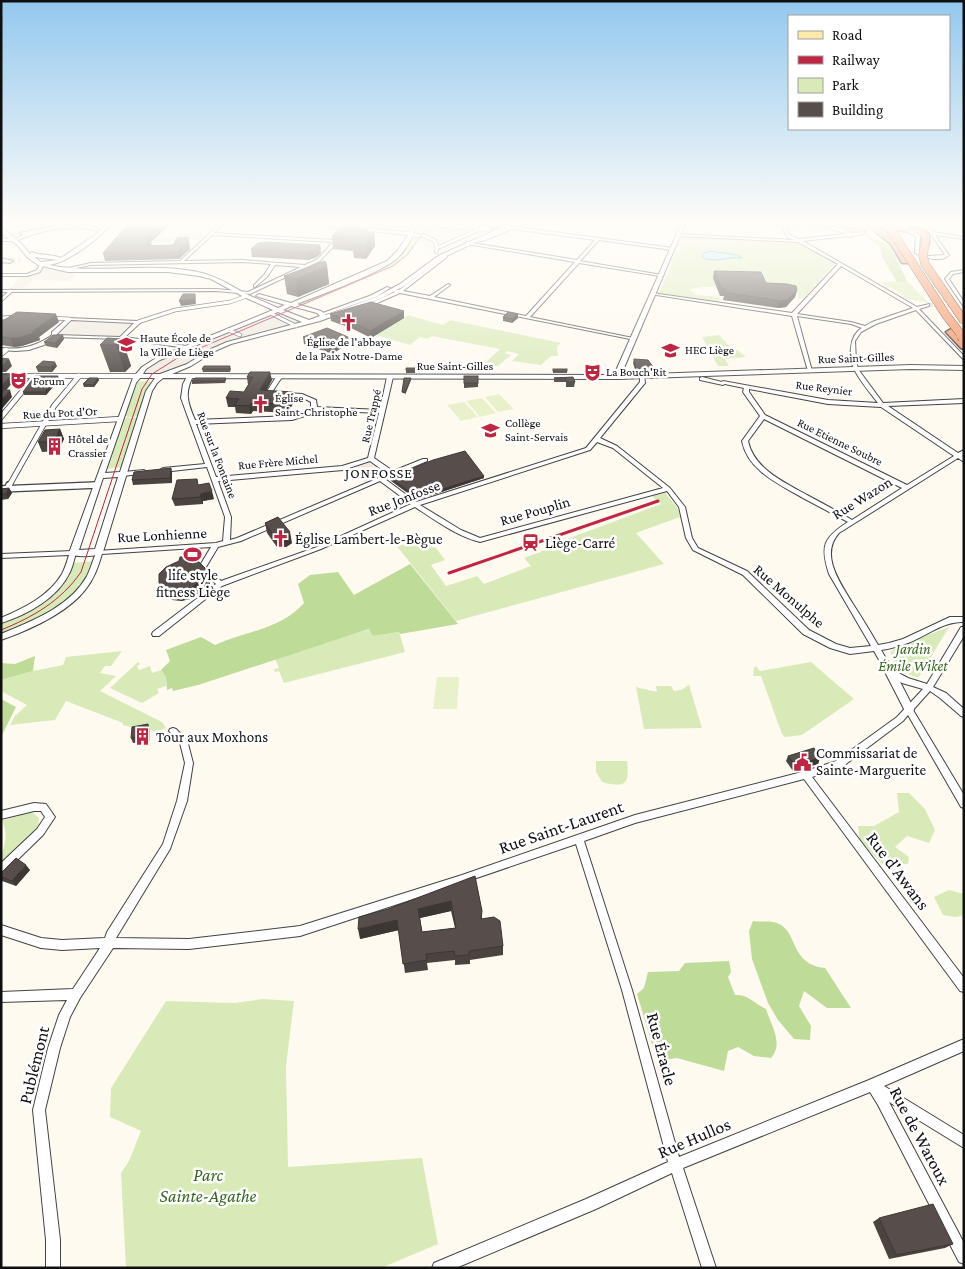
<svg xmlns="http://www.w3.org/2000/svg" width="965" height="1269" font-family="'Crimson Pro',serif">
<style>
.green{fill:#d9eab9}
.forest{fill:#bfdb98}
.pitch{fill:#e9f1cb}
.plaza{fill:#efe9df}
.water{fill:#b5e7f6;stroke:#3ba8ce}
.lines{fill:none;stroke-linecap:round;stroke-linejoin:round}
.minor-tunnel{stroke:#dbd7ce;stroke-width:4;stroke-dasharray:4 2;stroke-linecap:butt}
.tertiary-tunnel{stroke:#dbd7ce;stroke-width:5.5;stroke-dasharray:5.5 2.5;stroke-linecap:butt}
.secondary-tunnel{stroke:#dbd7ce;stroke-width:6;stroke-dasharray:6 3;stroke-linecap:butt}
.pedestrian-far2-casing{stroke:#424242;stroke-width:4.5}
.pedestrian-far1-casing{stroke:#424242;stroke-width:6}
.pedestrian-casing{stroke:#424242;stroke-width:8}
.minor-casing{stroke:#424242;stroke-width:2}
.tertiary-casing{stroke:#424242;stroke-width:2}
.secondary-casing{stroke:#313131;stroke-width:3}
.trunk-casing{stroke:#202020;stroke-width:2}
.motorway-casing{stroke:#202020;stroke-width:3}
.pedestrian-far2{stroke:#fff;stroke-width:3}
.pedestrian-far1{stroke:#fff;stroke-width:4.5}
.pedestrian{stroke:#fff;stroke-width:5.5}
.minor{fill:#fff;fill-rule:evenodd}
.tertiary{fill:#fff;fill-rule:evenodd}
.secondary{fill:#ffeaab;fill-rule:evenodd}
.trunk{fill:#f7a65f;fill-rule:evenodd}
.motorway{fill:#f58a58;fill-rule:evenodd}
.tram{stroke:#c02542;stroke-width:1}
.rail-far1{stroke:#c02542;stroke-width:2}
.rail{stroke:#c02542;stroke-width:3}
.trunk-bridge-casing{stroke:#202020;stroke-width:9;stroke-linecap:butt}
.motorway-bridge-far1-casing{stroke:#202020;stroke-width:9;stroke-linecap:butt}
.motorway-bridge-casing{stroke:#202020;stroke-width:12;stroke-linecap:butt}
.trunk-bridge{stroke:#f7a65f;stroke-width:8}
.motorway-bridge-far1{stroke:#f58a58;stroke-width:8}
.motorway-bridge{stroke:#f58a58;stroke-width:11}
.wall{fill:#4b4340;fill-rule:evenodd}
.shaded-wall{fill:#3d3734}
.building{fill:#574e4b;stroke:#3d3734;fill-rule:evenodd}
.labels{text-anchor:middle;stroke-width:5;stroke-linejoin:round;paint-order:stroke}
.far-poi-label{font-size:12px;fill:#0f0f0f;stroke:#fff;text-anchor:start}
.far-street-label{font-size:12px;fill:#0f0f0f;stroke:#fff}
.far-neighbourhood-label{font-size:14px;letter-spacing:1px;fill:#0f0f0f;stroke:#fff}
.street-label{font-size:15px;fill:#0f0f0f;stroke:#fff}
.poi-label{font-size:15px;fill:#0f0f0f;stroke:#fff;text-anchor:start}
.park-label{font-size:15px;font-style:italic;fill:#37671e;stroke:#fff}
.near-street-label{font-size:18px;fill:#0f0f0f;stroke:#fff}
.near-park-label{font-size:18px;font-style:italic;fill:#37671e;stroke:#fff}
</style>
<rect width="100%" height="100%" fill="#fffaf0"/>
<!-- green -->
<g class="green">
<path d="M371 222 412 225 404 232 365 228Z"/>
<path d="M181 232 206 234 198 241 154 243 158 237 175 238Z"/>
<path d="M411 236H422L408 255 394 266 302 306 296 302 389 262Z"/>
<path d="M687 236 797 243 835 263 803 299 798 298 799 296C797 292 798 292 794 291 781 286 698 284 689 290L697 295 720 297 719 302 659 294 676 252 680 251 681 249 678 246 681 238Z"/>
<path d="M907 281 929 303 904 298 902 297 905 296 880 282Z"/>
<path d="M408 315 443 325 450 320 561 343 557 347 558 356H551L541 365 512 361 519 354 507 351 505 353 511 355 498 366 492 365 488 372 480 371 483 365 500 349 432 336 428 339 420 337 410 345 376 335Z"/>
<path d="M719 335 733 350H737L746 357 725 359 729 366H718L702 337Z"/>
<path d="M134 381 153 382 147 391 141 415 127 418V416H122Z"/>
<path d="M137 417H140L124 467 104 469 124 418H136Z"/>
<path d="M665 493 677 507 680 517 636 533 664 564 456 621 396 545 419 544 436 548 445 560 431 565 446 586 477 576 484 584 531 566 524 558 558 545 555 542 566 538 567 539 661 504 652 496Z"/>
<path d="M95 561C79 602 39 618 1 636V622L49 594 71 563Z"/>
<path d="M949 627 919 677C907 676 890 665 891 652L896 647Z"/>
<path d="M370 629 373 636 399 632 405 652 284 683 279 671 275 672 274 669 279 668 275 659Z"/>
<path d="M122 651 111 666H105L100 673 116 676 100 691 162 722 166 728 155 732 150 730 144 731 123 725V723L66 701 55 720 10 725 15 716 27 705 1 691V680L33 671 63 665 66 657Z"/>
<path d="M138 662 140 664 137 666 139 670 150 666 152 673 161 670 166 677V686L157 689 159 693 142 703 110 688Z"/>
<path d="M811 662 854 699 802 735 785 737 782 734 761 676H753L754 668 756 666 760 671Z"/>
<path d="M689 685 702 728 644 729 636 687 657 692 656 686H671L674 691 681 690Z"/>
<path d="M596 761H627C630 785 625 788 602 782L596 772Z"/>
<path d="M897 793H909L925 809 935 830 929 843 907 836 895 847 909 857 908 864H882L860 841 858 826H874L899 812Z"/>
<path d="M27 813H33L39 818 38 826 1 865C1 847 11 839 2 821Z"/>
<path d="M949 890 964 894V915L956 917 943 915 934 897Z"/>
<path d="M263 999 294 1001 286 1066 288 1167 422 1158 438 1244 381 1268H126L121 1173 129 1161 141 1131 110 1117 111 1088 166 1001 235 1003Z"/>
</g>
<!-- forest -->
<g class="forest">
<path d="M867 235 890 246 907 281 897 282 882 257 880 247 865 236Z"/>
<path d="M410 564 458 624 400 634 399 632 373 636 369 629 198 685 173 691 172 688 167 690 166 677 161 670 170 661 166 650 201 637 215 645C245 631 280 630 304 603L298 584 310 575 338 572 354 595Z"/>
<path d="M35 656 33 671 1 680V663L15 664Z"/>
<path d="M1 699 16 707 1 737Z"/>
<path d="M753 921C760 922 767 921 773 922 800 927 787 964 825 968L851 1008H827L804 991 799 1006 811 1026 810 1040 794 1039 778 1020 768 1003 752 959 749 931Z"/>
<path d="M729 961 731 972 728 977 735 995C748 994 755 1004 766 1009 771 1025 784 1044 771 1058L754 1056 738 1047 728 1051 724 1071 677 1058 657 1061 637 994 644 988 648 972 679 971 685 963Z"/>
</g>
<!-- pitch -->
<g class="pitch">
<path d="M499 394 514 409 498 412 485 397Z"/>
<path d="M482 398 496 413 480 417 466 401Z"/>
<path d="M464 402 478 417 461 421 447 405Z"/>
<path d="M437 677H459L457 709H433Z"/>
</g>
<!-- plaza -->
<g class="plaza">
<path d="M420 222H434L445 225H500L437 253 420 241 422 237 412 233 411 230Z"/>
<path d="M37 266H47L79 271 70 281 34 280 23 288 10 289 24 273 33 271Z"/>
<path d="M277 310 307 323 254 334 221 345 200 358 161 376H136L158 359Z"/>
<path d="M73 321 130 322 132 323 118 337 56 334Z"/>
<path d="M372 461 389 473 365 483 348 471Z"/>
</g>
<!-- water -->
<path class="water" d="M709 251 738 255 742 258C729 256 716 263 703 258L702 254Z"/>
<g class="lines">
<!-- minor-tunnel -->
<path class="minor-tunnel" d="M929 305 958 306"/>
<!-- tertiary-tunnel -->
<path class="tertiary-tunnel" d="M10 261 20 259"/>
<!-- secondary-tunnel -->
<path class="secondary-tunnel" d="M1 237 23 233"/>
<defs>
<g id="pedestrian-far2">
<path d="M419 223C442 230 466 224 489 230"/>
<path d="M411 235 425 236 435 241 437 248"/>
<path d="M436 252 437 248 480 229"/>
<path d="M1 300 11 291"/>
<path d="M270 313 296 326"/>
<path d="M1 318 15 317"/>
<path d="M50 318 70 319"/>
<path d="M138 322 175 310 230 302 247 296"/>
<path d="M228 330 240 335"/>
</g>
<g id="pedestrian-far1">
<path d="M179 350 182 352 188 349 196 353"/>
<path d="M1 354 6 350"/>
<path d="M1 376H136"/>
<path d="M1 417 35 376"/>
<path d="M1 426 120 419"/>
<path d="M9 486 54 406 79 376"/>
<path d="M76 486 97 485"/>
</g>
<g id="pedestrian">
<path d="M1 489 97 485"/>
<path d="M7 489 9 485"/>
</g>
<g id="minor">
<path d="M222 222H226L214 233 335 240 338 237 341 238 320 261 250 294 216 291 1 292V290L216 289 248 292 301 267 275 265 267 277 255 287H254V285L264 275 271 264 243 262 91 265 71 269 69 268 91 263 180 261ZM212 235 333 242 318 259 305 265 243 260 184 261Z"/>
<path d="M522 222H527L516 227 673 248 672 250 599 240 580 261 662 275 660 276 579 263 530 317 633 338 635 339V340L400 293 368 307 364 306 395 292 393 291V289L399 290 444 256 443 254 445 253 447 254V257L403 291 430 296 448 284 450 285 449 286 434 297 526 316 575 262 467 244 466 242 577 260 595 240 512 229 483 241H475L473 240 481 239 507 228H505V226L511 227Z"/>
<path d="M919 222 924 223 945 222 926 225 933 232 964 237V239L935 235 949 255C941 263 924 258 915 253L916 236 907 232V230H909L920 236 919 252 928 256 945 255 931 234 923 226 903 228 901 227 921 224Z"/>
<path d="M807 224 834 227 844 229 851 233 865 232V234L852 236 850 237 848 236 803 241 917 307 929 304V306L919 309 964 356V360L916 310 876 324 861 332 855 341 856 361 858 369 883 403 964 399V403L888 406 958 453 964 450V455L962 456 964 457V462L958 458 839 533C819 555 841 584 853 604 862 618 870 631 878 645L889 643 903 639 950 617H964V622C944 621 926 636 908 643 899 646 890 649 881 650L893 670 908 678 927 684 961 627H964V636L933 687 946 693 964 709V717L961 716 940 698 930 691 913 710 964 795V808L961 807 908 715 903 721 842 767 812 777 964 978V992L960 991 804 779 635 823 584 841 632 990 679 1157 869 1080 964 1039V1051L884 1086 964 1135V1148L889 1102 964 1243V1264L959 1262 878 1105 870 1092 683 1168 716 1268H702L672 1173 596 1209 456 1268H432L434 1263 586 1199 668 1162 622 990 576 844 462 883 300 936 189 949 113 948 80 998 70 1017 60 1048 45 1110 60 1240V1268H46V1240L33 1110 48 1048 59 1015 67 1000 1 1002V992L73 989 100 948 62 950 41 948 1 935V925L41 938 62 940 105 938 107 932 163 844 177 801 185 763 180 743 169 731 170 729 173 728 176 729 187 740 193 763 187 801 170 849 116 938 189 939 300 926 462 875 635 815 806 771 836 761 897 717 923 689 902 683 887 674 874 651 850 654 830 648 803 634 743 575 693 550 686 538 679 507 667 491 480 542C456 536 435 520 415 507L321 549 222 586 159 636H153L152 634 153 632 216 584 199 567 211 547 102 554C98 567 94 579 85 590 67 613 29 630 1 640V634C32 621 70 607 87 576 91 568 93 559 97 551L216 543 223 541 225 517 207 467 163 472 160 470 163 468 205 464 181 398 183 384 188 375 193 376C184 394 188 403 195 420L292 416 304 413 311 407V402L301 397 267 394 266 393 276 377 279 375 282 377 272 392 302 394 316 400 317 407 380 410 387 377 392 376 393 377 374 458 393 471 423 459H427V461L385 479 416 502 586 448 640 382V375H644L645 383 600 438 617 446 670 488 685 507 692 538 698 548 747 571 809 630 836 644 850 648 871 646 829 574C820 546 823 538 848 522 833 514 818 506 803 498 779 484 748 471 742 441L760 416 743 392 744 388 720 383 723 381 828 400 878 403C870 393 861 382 855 371 848 358 849 335 862 328L851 324 797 316 812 371 810 372 808 371 792 316 650 294 652 293 792 313 838 264 798 242 678 236 676 235 678 234 794 240 787 237 782 227 790 225ZM798 226 825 227 847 234 799 239 789 235 785 229ZM841 266 913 308 872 322 865 326 851 322 797 314ZM749 389 828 404 881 407 954 456 907 485 765 415 749 392ZM315 410 379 413 368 458 342 466 216 477 196 424 292 420 308 415ZM764 419 902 488 852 520C837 511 822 503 807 495 784 482 754 469 748 441ZM597 442 613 448 663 488 480 538 461 530 420 505 590 450ZM370 461 388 474 237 538 230 540 231 517 218 481 343 470ZM380 481 411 504 317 547 221 581 206 567 218 547 241 541Z"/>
<path d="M71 226 93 227 102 231 100 232C74 223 43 230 18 240L16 239C32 229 53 227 71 226Z"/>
<path d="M1 239H12L14 240 12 241H1Z"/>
<path d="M41 263 44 264 40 272 27 276H1V274H27L37 270Z"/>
<path d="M964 270V272L953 274 949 279 964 302V307L945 279 951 272Z"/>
<path d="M387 287 390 288 376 297 324 315 320 314 372 295Z"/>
<path d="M68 318 138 321H140V323L125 337 187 346 189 347 187 348 121 339 55 337 44 345 29 350 16 351 1 350V348C20 350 36 347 52 335V332ZM71 320 134 323 120 337 56 335Z"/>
<path d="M144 470 147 472 146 473 124 476 121 474 124 472Z"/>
<path d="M73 551 76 553C74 559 73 566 70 572 58 598 27 615 1 623V618C24 608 49 596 62 574 65 568 67 562 69 555L1 558V554Z"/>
<path d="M34 803 46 804 55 817 43 835 4 873 1 874V863L37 829 45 817 41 811H34L1 819V811Z"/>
</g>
<g id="tertiary">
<path d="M109 222 113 223C99 238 70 262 49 265 99 275 152 261 202 273 218 277 232 286 246 294 257 299 267 303 278 308L285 305 256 296 259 294 291 303 387 261 398 250 408 235 282 222H300L409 232 414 225 388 222H422L414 229C413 240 401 257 391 263 363 280 327 292 297 304L321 311 326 315 376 297 400 284 438 256 509 224 513 225 442 258 404 286 380 299 320 321 231 344 215 351 191 366 172 374 614 375 682 222H686L621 375 911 365 964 366V370L911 369 618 379 163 378 157 383 152 391 103 552C97 557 75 558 69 553L134 375 136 374 142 367 156 358 273 310 244 297 211 279 199 276 168 272H68L38 265 28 258 18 246 1 232V227L22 244 30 254 32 252C42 256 52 254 61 258L95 235ZM34 257 58 260 41 262ZM291 306 317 313 320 316 309 320 283 310ZM278 312 302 322 227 342 211 349 187 364 160 374H143L146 369 160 360ZM140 378H155L146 391 120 472 105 473 136 383ZM118 477 95 549 79 550 103 478Z"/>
<path d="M1 258 13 261 10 263 1 262Z"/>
<path d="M702 377 726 383 723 385 700 380V378Z"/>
<path d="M890 668 894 669 895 672 914 709 913 712H905L904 709 885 672 886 669Z"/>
</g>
<g id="secondary">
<path d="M76 222H115L75 225 23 235 20 233Z"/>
<path d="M431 222 459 224 519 222C507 231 445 229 431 222Z"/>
</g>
<path id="trunk" d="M814 222H835L864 227 861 229Z"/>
<g id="motorway">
<path d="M804 222H820L865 231 861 233Z"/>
<path d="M895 226 915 228 929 234V244L922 246V237L913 232 895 230Z"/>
<path d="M874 227C889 227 902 250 909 261L908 263H902L891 244 874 231Z"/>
<path d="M951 329 954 330 964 340V349L961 348 946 332Z"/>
</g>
</defs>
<!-- pedestrian-far2 casing -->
<use href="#pedestrian-far2" class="pedestrian-far2-casing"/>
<!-- pedestrian-far1 casing -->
<use href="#pedestrian-far1" class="pedestrian-far1-casing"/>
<!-- pedestrian casing -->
<use href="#pedestrian" class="pedestrian-casing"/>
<!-- minor casing -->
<use href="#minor" class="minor-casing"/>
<!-- tertiary casing -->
<use href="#tertiary" class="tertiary-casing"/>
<!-- secondary casing -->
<use href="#secondary" class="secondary-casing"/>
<!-- trunk casing -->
<use href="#trunk" class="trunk-casing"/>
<!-- motorway casing -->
<use href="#motorway" class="motorway-casing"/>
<!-- pedestrian-far2 -->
<use href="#pedestrian-far2" class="pedestrian-far2"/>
<!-- pedestrian-far1 -->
<use href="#pedestrian-far1" class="pedestrian-far1"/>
<!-- pedestrian -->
<use href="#pedestrian" class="pedestrian"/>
<!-- minor -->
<use href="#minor" class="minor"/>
<!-- tertiary -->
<use href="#tertiary" class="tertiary"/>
<!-- secondary -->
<use href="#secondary" class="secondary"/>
<!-- trunk -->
<use href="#trunk" class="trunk"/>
<!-- motorway -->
<use href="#motorway" class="motorway"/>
<!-- tram -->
<path class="tram" d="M1 630C33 617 61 601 81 572L142 389 152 374 179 357 393 266 407 255 431 222"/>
<!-- rail-far1 -->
<path class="rail-far1" d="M877 222 878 225"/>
<!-- rail -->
<path class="rail" d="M449 573 658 501"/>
<defs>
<path id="trunk-bridge" d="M861 226H869"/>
<g id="motorway-bridge-far1">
<path d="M868 222 877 229"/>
<path d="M886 222 946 315 963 337"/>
<path d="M925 244 923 255 925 264 964 321"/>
</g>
<path id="motorway-bridge" d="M962 335 964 338"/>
</defs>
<!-- trunk-bridge casing -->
<use href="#trunk-bridge" class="trunk-bridge-casing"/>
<!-- motorway-bridge-far1 casing -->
<use href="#motorway-bridge-far1" class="motorway-bridge-far1-casing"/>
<!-- motorway-bridge casing -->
<use href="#motorway-bridge" class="motorway-bridge-casing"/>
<!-- trunk-bridge -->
<use href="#trunk-bridge" class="trunk-bridge"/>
<!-- motorway-bridge-far1 -->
<use href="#motorway-bridge-far1" class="motorway-bridge-far1"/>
<!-- motorway-bridge -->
<use href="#motorway-bridge" class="motorway-bridge"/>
</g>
<!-- wall -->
<g class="wall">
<path d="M130 222H177L171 227H167L151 242V246L173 245 188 237 190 249 179 259 105 261 103 253Z"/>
<path d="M361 226 362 229 368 232 374 233 375 246 366 259 354 258 353 251 333 249 332 236Z"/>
<path d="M320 245 321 253 317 257 308 260 252 257 251 249Z"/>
<path d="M327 266 329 284 298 297 287 294 284 276Z"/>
<path d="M714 271 797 290 795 297 786 307 778 308 723 300 724 296H720L713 278Z"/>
<path d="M330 314 404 318 371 338 351 328 331 321Z"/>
<path d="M518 314V318L512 323 503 321V317Z"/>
<path d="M1 322H59L39 337 40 340 22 346 14 347 1 345Z"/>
<path d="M303 337H348L349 343 332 354 304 344Z"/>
<path d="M64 339 57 348 46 346 44 342Z"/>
<path d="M122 339 131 366 125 372H110L100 345Z"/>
<path d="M634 359 654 368 653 372 636 373 633 363Z"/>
<path d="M57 366 52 372H38L36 367Z"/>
<path d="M230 366 231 369 230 372H203L202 369Z"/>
<path d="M415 368V373H406V370Z"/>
<path d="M553 369 567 371V373H553Z"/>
<path d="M250 372 272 380 266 391 293 392 295 401 287 413 253 411 251 414 236 413 235 407H228L226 398 244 392 248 385 247 377Z"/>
<path d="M58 376 59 380 46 395H24L23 392Z"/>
<path d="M464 376H478V387L464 388Z"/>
<path d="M573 377 575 382 574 387H566V382H554V378Z"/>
<path d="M98 378 99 380 94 387H84L83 384Z"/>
<path d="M226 378V380L225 383 192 384V381Z"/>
<path d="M60 429 64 439 58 451 42 452 38 442Z"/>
<path d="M171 468 172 473V483L133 485 132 480Z"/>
<path d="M390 478H484L417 500 391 481Z"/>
<path d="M199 485 214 499 203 501V504L175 506 172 499Z"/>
<path d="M9 488 12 493 8 499 1 500V489Z"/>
<path d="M278 517 292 543 286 547H277L267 533 265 523Z"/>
<path d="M207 570 210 580V583L208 588 194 598 181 601 172 600 163 593 159 583Z"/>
<path d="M150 729V741L133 743 131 738Z"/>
<path d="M788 756 820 758 818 764 793 771 786 761Z"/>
<path d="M30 870 16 886 2 881 1 879V873Z"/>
<path d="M475 876 482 911V919L503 946V955L470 960V964L455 965V960L427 963 428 970 405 973 399 930 360 939 388 909ZM451 911 455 928 422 932 420 918Z"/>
<path d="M879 1218 953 1244 945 1248 889 1259 873 1222Z"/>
</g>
<!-- shaded-wall -->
<g class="shaded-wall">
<path d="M163 222H165L167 227 151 242 152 245 145 253 143 246 145 238Z"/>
<path d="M170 222H177L171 227Z"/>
<path d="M368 230 369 241 374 233 375 246 366 259 365 232Z"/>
<path d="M188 237 190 249 179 259 177 252Z"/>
<path d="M320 245 321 253 317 257 308 260 307 252Z"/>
<path d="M327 266 329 284 298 297 296 279Z"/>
<path d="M797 290 795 297 786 307 778 308 780 301Z"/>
<path d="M195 294 196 304 181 306 179 301Z"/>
<path d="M404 311V318L371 338 370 331Z"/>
<path d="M56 314 59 322 39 337 40 340 22 346 14 347 10 338 32 332Z"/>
<path d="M518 314V318L512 323V319Z"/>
<path d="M63 335 64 339 57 348 55 343Z"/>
<path d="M348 337 349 343 332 354 331 348Z"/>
<path d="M122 339 131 366 125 372 116 345Z"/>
<path d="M9 359 12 366 6 372H1V365Z"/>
<path d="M55 362 57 366 52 372 51 367Z"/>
<path d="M270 372 272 380 262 399 260 390Z"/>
<path d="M12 374 15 380 1 396V386Z"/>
<path d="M58 376 59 380 46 395 45 392Z"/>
<path d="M98 378 99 380 94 387 93 385Z"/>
<path d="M411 378V380L405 395V393Z"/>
<path d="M10 390 12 397 1 410V400Z"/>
<path d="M293 392 295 401 287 413 286 404Z"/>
<path d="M251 403 253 411 251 414 249 406Z"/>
<path d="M60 429 64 439 58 451 54 442Z"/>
<path d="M171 468 172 473V483L170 478Z"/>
<path d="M484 476V478L417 500V497Z"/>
<path d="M9 488 12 493 8 499 6 494Z"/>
<path d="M212 491 214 499 203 501V504L200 497 201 494Z"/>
<path d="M290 532 292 543 286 547 284 536Z"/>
<path d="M207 570 210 580V583L208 588 194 598 181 601 178 590Z"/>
<path d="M148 724 150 729V741L147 736Z"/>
<path d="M820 758 818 764 793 771 795 765Z"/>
<path d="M26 865 30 870 16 886 12 881Z"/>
<path d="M451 901V911L420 918 418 909Z"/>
<path d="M397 920 399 930 360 939 358 929Z"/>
</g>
<!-- building -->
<g class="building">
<path d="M130 222H163L145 238H150L143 246 173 245 177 238 188 237V242L177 252 103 253Z"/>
<path d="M345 222 358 223 361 226 359 229 368 230 365 232 374 233 365 246 352 245 359 238 332 236Z"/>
<path d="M266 242 320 245 316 250 307 252 251 249 258 243Z"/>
<path d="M325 261 327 266 296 279 284 276Z"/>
<path d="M714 271 761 272 766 283 787 284 796 286 797 290 788 299 780 301 724 292 726 289H722Z"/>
<path d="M183 294H195V299L179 301Z"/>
<path d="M371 302 404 311 370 331 350 321 330 314Z"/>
<path d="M17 312 56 314 32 332H37L19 338H10L1 337V322Z"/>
<path d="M508 312 518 314 512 319 503 317Z"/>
<path d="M327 328 348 337 331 348 303 337Z"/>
<path d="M53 335H63L55 343 44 342Z"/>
<path d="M107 338 122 339 116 345H100Z"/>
<path d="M1 358 9 359 3 365H1Z"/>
<path d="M634 359 648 360 654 368 636 369Z"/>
<path d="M43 361 55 362 51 367H36Z"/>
<path d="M204 366H230L229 369H202Z"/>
<path d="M406 368H415L414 370H406Z"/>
<rect x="553" y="369" width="14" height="2"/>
<path d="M250 372H270L260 390 293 392 286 404 251 403 249 406 234 405 239 399 226 398 230 391 244 392 253 377H247Z"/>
<path d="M1 374H12L1 386Z"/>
<path d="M35 376H58L45 392H23Z"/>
<rect x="464" y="376" width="14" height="7"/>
<path d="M573 377 575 382H566V378H554Z"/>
<path d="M89 378H98L93 385 83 384Z"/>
<path d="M195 378H226L224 381H192Z"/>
<path d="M404 378H411L405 393 402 392Z"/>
<path d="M1 390H10L1 400Z"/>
<path d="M60 429 54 442H38L45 430Z"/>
<path d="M465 451 484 476 417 497 390 478 433 460Z"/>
<path d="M171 468 170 478 132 480 134 472Z"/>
<path d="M197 479 198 485 209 483 212 491 201 494 200 497 172 499 177 480Z"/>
<path d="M9 488 6 494H1V489Z"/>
<path d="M278 517 290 532 284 536 275 537 265 523Z"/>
<path d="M193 556 207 570V573L204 578 191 588 178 590H169L159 583V574L166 567 179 561 180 557Z"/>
<path d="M148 724 147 736 131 738 132 727Z"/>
<path d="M814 748 820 758 795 765 788 756Z"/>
<path d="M16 858 26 865 12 881 1 877V873Z"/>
<path d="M475 876 482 911 481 919 494 917 500 921 503 946 469 951V955L455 956 454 951 426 954 427 960 403 964 397 920 358 929 359 917 388 909ZM451 901 456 928 422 932 418 909Z"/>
<path d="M933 1204 953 1244 896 1255 879 1218Z"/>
</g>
<!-- sky -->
<linearGradient id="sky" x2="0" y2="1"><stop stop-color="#93c8ee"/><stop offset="0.56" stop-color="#fffdf8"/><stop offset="1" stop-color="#fffdf8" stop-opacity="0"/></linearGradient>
<rect width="965" height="400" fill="url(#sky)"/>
<!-- icons -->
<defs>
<symbol id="church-bare" viewBox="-9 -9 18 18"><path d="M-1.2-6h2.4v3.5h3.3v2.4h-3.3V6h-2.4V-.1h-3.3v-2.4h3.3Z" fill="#c02542" stroke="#fff" stroke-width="2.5" paint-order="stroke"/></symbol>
<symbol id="university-bare" viewBox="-9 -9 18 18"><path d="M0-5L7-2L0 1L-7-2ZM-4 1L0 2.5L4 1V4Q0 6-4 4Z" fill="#c02542" stroke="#fff" stroke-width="2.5" paint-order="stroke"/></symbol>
<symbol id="theatre-bare" viewBox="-9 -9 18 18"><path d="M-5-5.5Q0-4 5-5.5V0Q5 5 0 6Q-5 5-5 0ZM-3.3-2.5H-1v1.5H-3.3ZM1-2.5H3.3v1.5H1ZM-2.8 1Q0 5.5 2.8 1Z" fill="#c02542" stroke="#fff" stroke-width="2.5" paint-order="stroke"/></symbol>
<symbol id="school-bare" viewBox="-9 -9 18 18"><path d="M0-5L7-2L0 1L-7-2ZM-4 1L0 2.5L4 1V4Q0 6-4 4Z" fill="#c02542" stroke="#fff" stroke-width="2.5" paint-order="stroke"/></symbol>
<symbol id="building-bare" viewBox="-9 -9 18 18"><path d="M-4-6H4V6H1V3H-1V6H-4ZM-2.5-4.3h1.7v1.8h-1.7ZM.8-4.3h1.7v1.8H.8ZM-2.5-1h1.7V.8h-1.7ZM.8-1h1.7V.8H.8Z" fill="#c02542" stroke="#fff" stroke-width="2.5" paint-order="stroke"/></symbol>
<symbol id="station-bare" viewBox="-9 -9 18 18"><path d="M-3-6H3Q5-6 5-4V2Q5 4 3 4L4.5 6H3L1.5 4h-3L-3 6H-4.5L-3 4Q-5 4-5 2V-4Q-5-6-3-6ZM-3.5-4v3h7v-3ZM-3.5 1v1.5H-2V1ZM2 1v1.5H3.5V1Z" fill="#c02542" stroke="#fff" stroke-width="2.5" paint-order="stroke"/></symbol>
<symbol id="stadium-bare" viewBox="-9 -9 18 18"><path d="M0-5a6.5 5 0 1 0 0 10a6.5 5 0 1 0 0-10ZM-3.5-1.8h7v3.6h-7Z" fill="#c02542" stroke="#fff" stroke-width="2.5" paint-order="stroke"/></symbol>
<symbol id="civic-bare" viewBox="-9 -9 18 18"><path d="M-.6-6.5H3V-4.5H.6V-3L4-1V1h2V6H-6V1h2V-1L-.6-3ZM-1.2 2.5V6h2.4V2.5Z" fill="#c02542" stroke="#fff" stroke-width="2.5" paint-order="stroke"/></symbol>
</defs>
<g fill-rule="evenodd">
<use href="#church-bare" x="336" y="310" width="25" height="25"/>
<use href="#university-bare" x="114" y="332" width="25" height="25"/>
<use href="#university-bare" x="658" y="338" width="25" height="25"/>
<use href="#theatre-bare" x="580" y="360" width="25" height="25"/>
<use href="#theatre-bare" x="6" y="368" width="25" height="25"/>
<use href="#church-bare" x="248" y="392" width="25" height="25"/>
<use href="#school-bare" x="478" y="418" width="25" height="25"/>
<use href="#building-bare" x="42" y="434" width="25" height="25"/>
<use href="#church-bare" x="268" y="526" width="25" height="25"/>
<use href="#station-bare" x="518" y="530" width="25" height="25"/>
<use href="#stadium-bare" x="180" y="542" width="25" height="25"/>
<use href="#building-bare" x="130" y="724" width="25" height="25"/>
<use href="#civic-bare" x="790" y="750" width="25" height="25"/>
</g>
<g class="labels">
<!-- far-poi labels -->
<g class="far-poi-label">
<text x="140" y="342">Haute École de<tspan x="140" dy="14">la Ville de Liège</tspan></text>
<text x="349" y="346" text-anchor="middle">Église de l'abbaye<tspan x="349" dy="14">de la Paix Notre-Dame</tspan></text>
<text x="685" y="354">HEC Liège</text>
<text x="606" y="376">La Bouch'Rit</text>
<text x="33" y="385">Forum</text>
<text x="275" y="402">Église<tspan x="275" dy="14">Saint-Christophe</tspan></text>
<text x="505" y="427">Collège<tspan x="505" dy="14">Saint-Servais</tspan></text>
<text x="68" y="443">Hôtel de<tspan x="68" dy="14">Crassier</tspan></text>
</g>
<!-- far-street labels -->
<g class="far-street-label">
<text transform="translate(856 358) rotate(-2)" y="4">Rue Saint-Gilles</text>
<text x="455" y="370">Rue Saint-Gilles</text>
<text transform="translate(824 388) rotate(7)" y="4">Rue Reynier</text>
<text transform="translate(60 413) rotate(-3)" y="4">Rue du Pot d'Or</text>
<text transform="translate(371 416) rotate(-77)" y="4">Rue Trappé</text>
<text transform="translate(840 442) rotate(26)" y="4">Rue Etienne Soubre</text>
<text transform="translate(217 455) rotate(69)" y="4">Rue sur la Fontaine</text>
<text transform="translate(278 462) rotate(-5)" y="4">Rue Frère Michel</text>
</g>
<!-- far-neighbourhood labels -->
<g class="far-neighbourhood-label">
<text x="379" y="478">JONFOSSE</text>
</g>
<!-- street labels -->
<g class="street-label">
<text transform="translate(404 498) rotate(-21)" y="5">Rue Jonfosse</text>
<text transform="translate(862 498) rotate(-32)" y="5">Rue Wazon</text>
<text transform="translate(535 511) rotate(-16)" y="5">Rue Pouplin</text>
<text transform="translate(162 535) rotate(-3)" y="5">Rue Lonhienne</text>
<text transform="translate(789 596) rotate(41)" y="5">Rue Monulphe</text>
</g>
<!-- poi labels -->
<g class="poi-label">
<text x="295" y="544">Église Lambert-le-Bègue</text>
<text x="545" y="548">Liège-Carré</text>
<text x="193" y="580" text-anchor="middle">life style<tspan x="193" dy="17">fitness Liège</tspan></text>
<text x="156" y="742">Tour aux Moxhons</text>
<text x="816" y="758">Commissariat de<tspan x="816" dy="17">Sainte-Marguerite</tspan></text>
</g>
<!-- park labels -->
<g class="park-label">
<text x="913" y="654">Jardin<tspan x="913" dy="17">Émile Wiket</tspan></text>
</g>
<!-- near-street labels -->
<g class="near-street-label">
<text transform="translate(561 827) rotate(-19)" y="6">Rue Saint-Laurent</text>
<text transform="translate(898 871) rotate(53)" y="6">Rue d'Awans</text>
<text transform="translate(662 1049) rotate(75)" y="6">Rue Éracle</text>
<text transform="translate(34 1065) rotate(-76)" y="6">Publémont</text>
<text transform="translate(920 1136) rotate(62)" y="6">Rue de Waroux</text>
<text transform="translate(694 1138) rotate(-23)" y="6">Rue Hullos</text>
</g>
<!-- near-park labels -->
<g class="near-park-label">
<text x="208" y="1181">Parc<tspan x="208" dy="21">Sainte-Agathe</tspan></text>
</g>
</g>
<!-- border -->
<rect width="965" height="1269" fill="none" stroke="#0f0f0f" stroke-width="5"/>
<!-- legend -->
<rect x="788" y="15" width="162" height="115" fill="#ffffff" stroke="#9f9f9f"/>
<rect x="798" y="31" width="25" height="8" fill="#ffeaab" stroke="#9f9f9f"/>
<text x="832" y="40" font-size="15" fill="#0f0f0f">Road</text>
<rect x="798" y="56" width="25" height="8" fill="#c02542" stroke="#9f9f9f"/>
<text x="832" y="65" font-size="15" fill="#0f0f0f">Railway</text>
<rect x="798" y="78" width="25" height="15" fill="#d9eab9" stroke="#9f9f9f"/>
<text x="832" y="90" font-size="15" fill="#0f0f0f">Park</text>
<rect x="798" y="102" width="25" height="15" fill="#574e4b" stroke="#9f9f9f"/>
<text x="832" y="115" font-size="15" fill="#0f0f0f">Building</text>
</svg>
